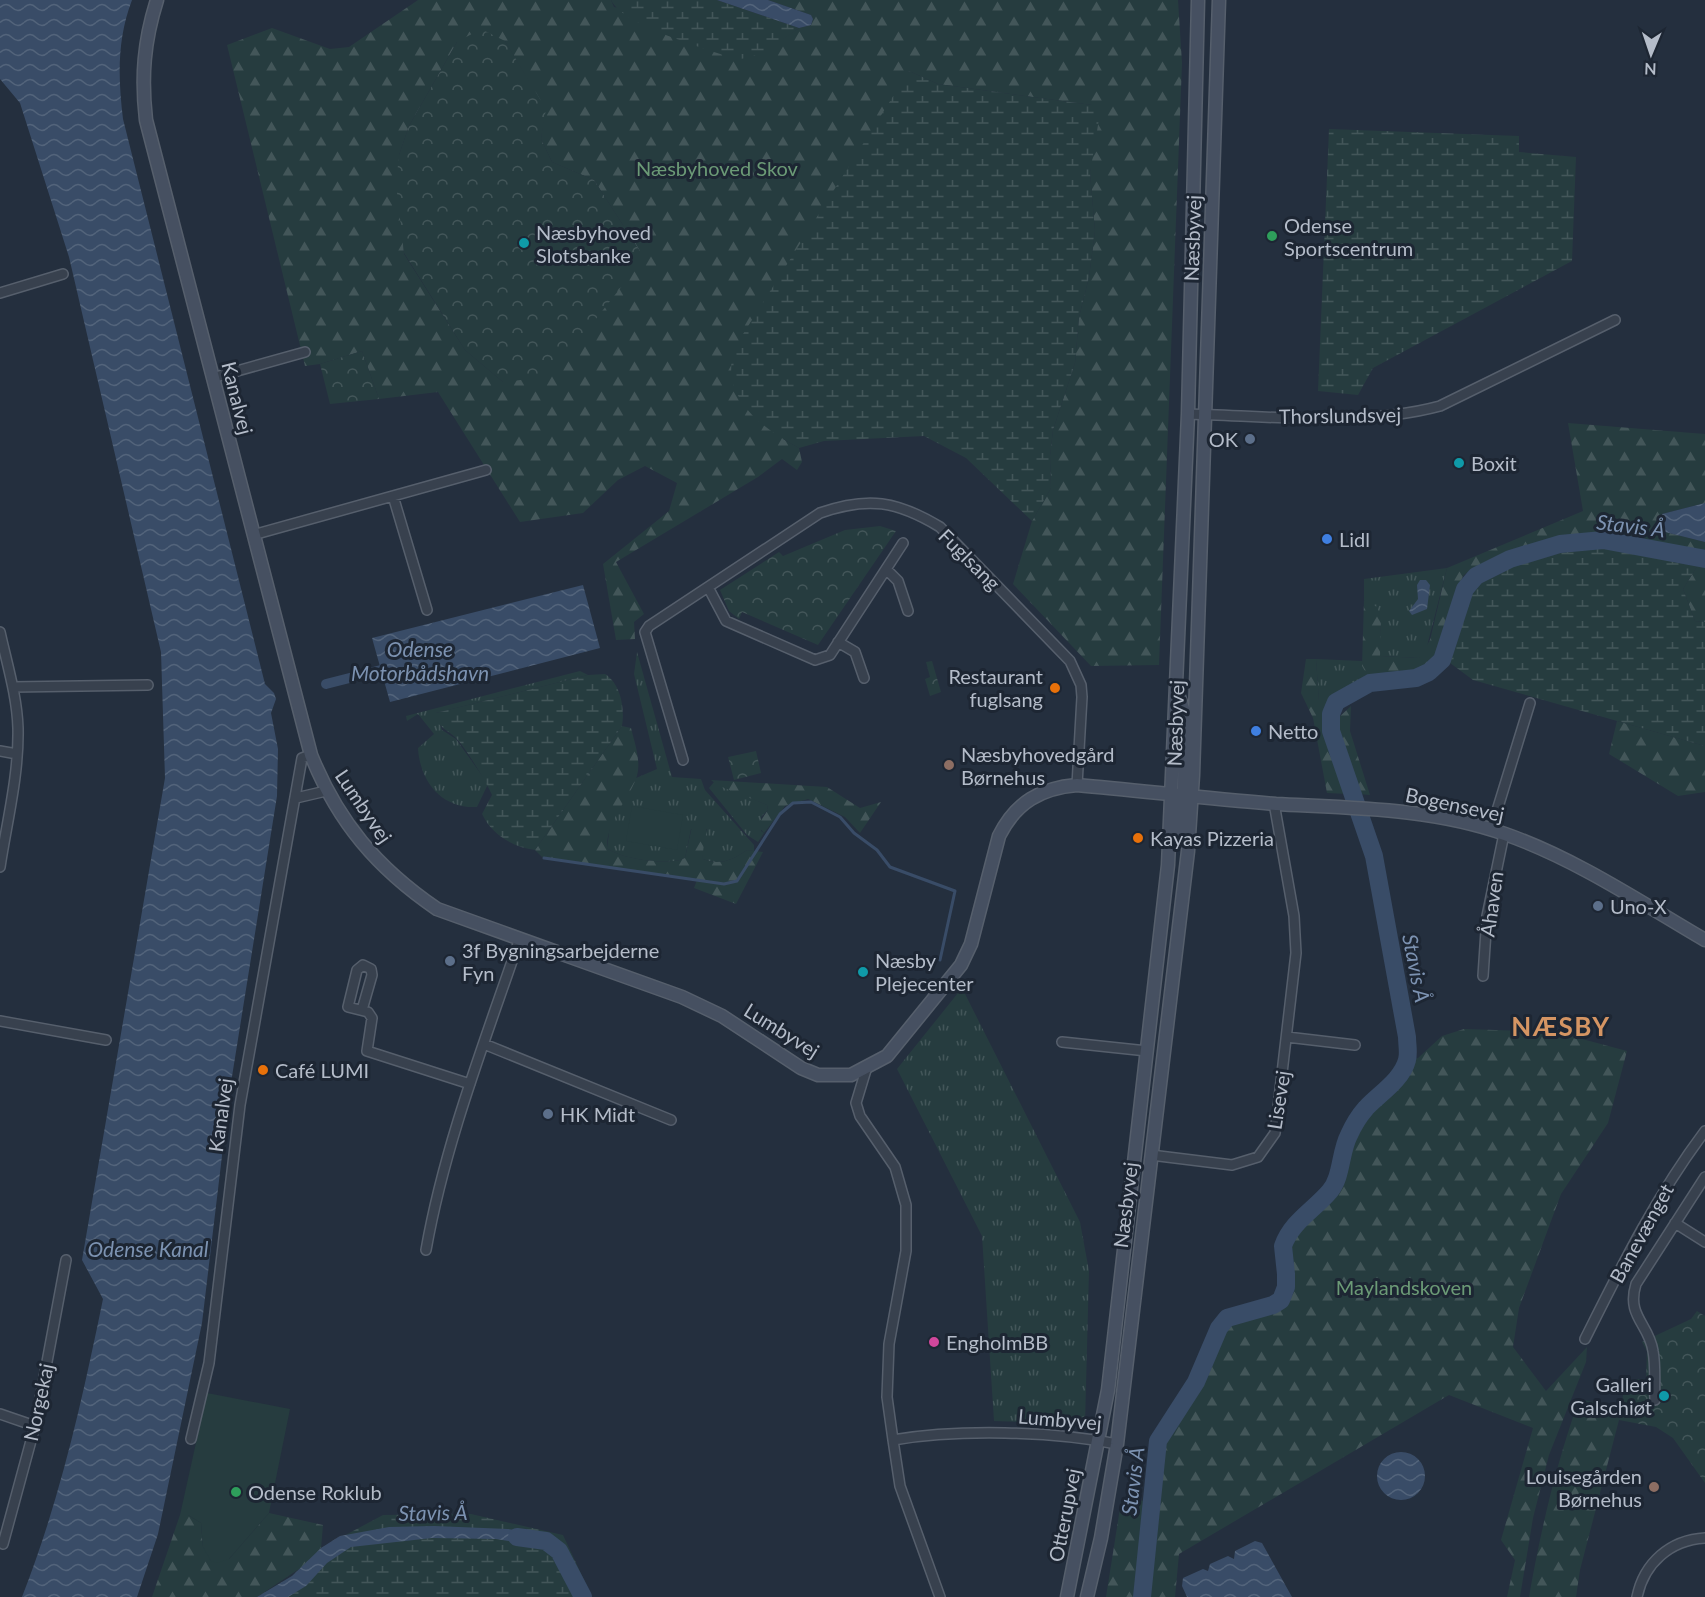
<svg xmlns="http://www.w3.org/2000/svg" width="1705" height="1597" viewBox="0 0 1705 1597" font-family="Lato,sans-serif">
	<style>
		.grass { fill: url(#grass-tufts) }
		.forest { fill: url(#forest-firs); fill-rule: evenodd }
		.wetland { fill: url(#wetland-marsh) }
		.park { fill: url(#park-crowns) }
		.pitch { fill: #263c3f }
		.water { fill: url(#water-waves) }
		.lines { fill: none; stroke-linecap: round; stroke-linejoin: round }
		.stream { stroke: #394c67; stroke-width: 3 }
		.canal { stroke: #394c67; stroke-width: 10 }
		.river { stroke: #394c67; stroke-width: 18 }
		.street-casing { stroke: #565f6c; stroke-width: 12 }
		.secondary-casing { stroke: #565f6c; stroke-width: 15 }
		.street { stroke: #38414e; stroke-width: 9 }
		.secondary { stroke: #465061; stroke-width: 12 }
		.leisure-dot { fill: #2e9e5b; stroke: #1d2633; stroke-width: 2 }
		.culture-dot { fill: #0f9aa8; stroke: #1d2633; stroke-width: 2 }
		.service-dot { fill: #5c6f8a; stroke: #1d2633; stroke-width: 2 }
		.shop-dot { fill: #3f7fe0; stroke: #1d2633; stroke-width: 2 }
		.food-dot { fill: #e8710a; stroke: #1d2633; stroke-width: 2 }
		.education-dot { fill: #8d6e63; stroke: #1d2633; stroke-width: 2 }
		.hotel-dot { fill: #d1479c; stroke: #1d2633; stroke-width: 2 }
		.labels { text-anchor: middle; dominant-baseline: central; stroke-width: 6; stroke-linejoin: round; paint-order: stroke }
		.park-label { font-size: 20px; fill: #6b9a76; stroke: #1d2633 }
		.poi-label { font-size: 20px; fill: #b4bcc9; stroke: #1d2633; text-anchor: start }
		.street-label { font-size: 20px; fill: #b4bcc9; stroke: #1d2633 }
		.water-label { font-size: 21px; font-style: italic; fill: #7c92b1; stroke: #1d2633 }
		.district-label { font-size: 26px; font-weight: bold; letter-spacing: 1.5px; fill: #d59563; stroke: #1d2633 }
	</style>
	<defs>
		<pattern id="grass-tufts" width="24" height="20" patternUnits="userSpaceOnUse" patternTransform="scale(1.5)"><rect width="24" height="20" fill="#263c3f"/><path d="M3 7l-1-3M5 7V3M7 7l1-3M15 17l-1-3M17 17v-4M19 17l1-3" fill="none" stroke="#435659"/></pattern>
		<pattern id="forest-firs" width="22" height="20" patternUnits="userSpaceOnUse" patternTransform="scale(1.5)"><rect width="22" height="20" fill="#263c3f"/><path d="M5 1l3.5 6h-7zM16 11l3.5 6h-7z" fill="#435659"/></pattern>
		<pattern id="wetland-marsh" width="20" height="14" patternUnits="userSpaceOnUse" patternTransform="scale(1.5)"><rect width="20" height="14" fill="#263c3f"/><path d="M1 5h8M5 5V1M11 12h8M15 12V8" fill="none" stroke="#435659"/></pattern>
		<pattern id="park-crowns" width="20" height="18" patternUnits="userSpaceOnUse" patternTransform="scale(1.5)"><rect width="20" height="18" fill="#263c3f"/><path d="M2 6a3 3 0 1 1 6 0M12 15a3 3 0 1 1 6 0" fill="none" stroke="#435659"/></pattern>
		<pattern id="water-waves" width="16" height="10" patternUnits="userSpaceOnUse" patternTransform="scale(1.5)"><rect width="16" height="10" fill="#394c67"/><path d="M0 5q4-4 8 0t8 0" fill="none" stroke="#53647b"/></pattern>
	</defs>
	<rect width="100%" height="100%" fill="#242f3e"/>
	<path class="grass" d="M1447 568 1426 650 1419 658 1379 656 1381 619 1364 600V579Z
		M637 652 672 777 701 779 705 790 754 845V851L747 850C733 860 719 866 703 859L701 845 707 829H691L685 858C671 866 619 859 607 848L610 825 636 778 657 769 634 674Z
		M1316 659 1362 661 1368 676 1344 688 1329 702H1319Z
		M580 671 588 675 436 713 442 730 456 739 488 784 477 807C442 809 420 782 418 748L434 734 418 714 407 721 406 716Z
		M714 782 767 805 768 810 761 817V831L764 833 758 842 747 835 709 788Z
		M962 988 1080 1222 1089 1271 1085 1424 994 1421 982 1236 897 1069Z"/>
	<path class="forest" d="M418 0H611L614 7 775 44 799 28 811 25 813 19 811 15 768 0H1178L1182 63 1159 665 1091 666 1013 584 1032 521 1051 488 1050 456 1053 430 1075 363 1079 317 1089 277 1095 231 1090 173 1093 143 1092 105 938 84 909 71 783 439 799 448 802 462 797 470 782 459 758 477 616 562 644 614 634 622 635 639 616 640 603 564 669 511 677 483 645 466 618 480 583 513 520 522 438 392 379 399 362 351 320 364 305 366 227 45 272 28 330 49 349 47ZM505 41 545 109 541 139 552 162 594 180 639 250 503 382 465 350 404 254 399 155 409 126 457 42Z
		M1568 423 1705 434V503L1662 514 1665 532 1705 542V553C1675 549 1645 536 1614 533 1584 530 1486 555 1464 575 1450 596 1448 660 1423 671 1407 679 1385 673 1368 676L1362 666 1364 600 1377 607 1381 619 1380 656 1419 658 1430 640 1447 568 1583 511Z
		M1698 565 1705 567V622L1695 621 1683 589Z
		M1306 659H1316L1319 701 1329 702 1324 713 1325 723 1348 794 1327 793 1313 718 1301 693Z
		M1351 706 1350 731 1370 795 1359 794 1336 735 1337 719Z
		M1617 721 1705 746V792L1678 796 1609 754Z
		M622 726 631 728C635 744 642 763 636 779 626 804 607 820 607 848 619 859 671 866 685 858L693 822 698 821 706 824C708 835 702 846 703 859 719 866 733 860 747 850L763 852 736 904 694 888 697 880 542 857 535 850Z
		M711 780 827 787 860 808 881 802 860 833 845 817 808 799 785 806 764 833 757 825 768 810 767 805 717 785Z
		M1464 1029 1556 1032 1627 1051 1608 1123 1561 1194 1519 1308 1513 1347 1546 1391 1587 1347 1586 1362 1549 1455 1533 1518 1520 1597H1507L1515 1560 1501 1540 1533 1428 1449 1395 1179 1554 1175 1597H1106L1121 1502 1154 1500 1158 1441 1196 1382 1219 1328 1227 1318 1273 1305 1281 1299 1286 1287V1274L1283 1246C1291 1222 1316 1210 1331 1190 1343 1175 1340 1151 1350 1133 1361 1113 1375 1104 1389 1087 1395 1079 1401 1069 1407 1061L1418 1058 1442 1036Z
		M1579 1399 1620 1408 1619 1420 1580 1570 1576 1597H1529C1541 1528 1556 1466 1579 1399Z
		M269 1513 323 1525 321 1548 308 1563 257 1597H152L180 1515H188L201 1523 203 1547 229 1559Z"/>
	<path class="wetland" d="M611 0H717L799 28C780 41 758 60 734 59 706 48 623 26 611 0Z
		M909 71 938 84 1092 105 1100 113 1090 173 1095 231 1089 277 1079 317 1075 363 1053 430 1050 456 1051 488 1032 521 966 458 924 436 824 441 799 448C771 433 739 412 732 379 730 370 732 359 733 350Z
		M1329 129 1519 136V152L1576 157 1572 261 1373 368 1358 395 1318 391Z
		M1577 548H1610L1698 565 1683 589 1695 621 1705 622V746L1473 680 1446 660 1462 623 1469 594 1477 584 1501 570Z
		M605 674C621 684 625 709 622 726L535 850C513 847 492 835 482 814L492 795C487 783 465 747 456 738 448 731 441 728 435 719L436 713 588 675Z
		M471 1514 563 1535 592 1597H257L292 1576 321 1548 383 1515Z"/>
	<path class="park" d="M481 29 505 41 546 109 541 139 552 162 594 180 639 250 636 267 630 276 560 364 529 379 503 382 465 350 404 253 396 184 399 155 409 126 457 42Z
		M362 351 379 399 330 404 320 364Z
		M880 526 896 531 818 645 742 612 739 619 729 611 720 590 779 552 783 556 845 530Z
		M932 661 941 692 930 696 925 679 930 677 926 662Z
		M756 751 761 773 734 780 728 757Z
		M1697 1311 1705 1316V1483L1673 1438 1656 1427 1619 1420 1625 1383 1635 1379H1646L1647 1351 1642 1342 1691 1319Z"/>
	<path class="pitch" d="M632 806 683 815 677 850 626 841Z
		M207 1393 290 1409 269 1513 229 1559 217 1563 211 1561 203 1547 201 1523 188 1515H180Z"/>
	<path class="water" d="M0 0H132C117 39 118 78 123 119L265 684 274 693 276 699 271 713 278 749 277 796 230 1089 202 1323 158 1534 137 1597H22C60 1500 82 1401 103 1299L82 1260 165 778 161 652 69 257 20 103 0 79Z
		M717 0H768L811 15 813 19 811 25 799 28Z
		M1705 503V542L1665 532 1660 528 1662 514Z
		M1420 580H1426L1430 585 1427 609 1412 615 1409 611 1418 599 1417 585Z
		M583 585 600 648 390 702 372 638Z
		M1377 1476a24 24 0 1 1 48 0a24 24 0 1 1-48 0Z
		M434 1526 508 1529 544 1535 539 1546 496 1539 432 1538 351 1547 327 1563 306 1586 288 1597H257L292 1576 321 1548 340 1536 389 1527Z
		M1255 1541 1262 1543 1292 1597H1187L1182 1586 1183 1578 1203 1569 1208 1571 1210 1564 1228 1556 1234 1559 1235 1551Z"/>
	<g class="lines">
		<path class="stream" d="M544 858 724 884 737 881 780 814 793 803 811 802 840 817 854 833 877 850 890 867 955 891 940 960"/>
		<path class="canal" d="M326 684 381 670"/>
		<path class="river" d="M517 1537 546 1541 559 1551 583 1597
			M1142 1597 1158 1441 1196 1382 1219 1328 1227 1318 1273 1305 1281 1300 1286 1287V1274L1283 1246C1291 1222 1314 1210 1330 1191 1342 1177 1340 1152 1349 1135 1353 1126 1359 1116 1366 1108 1379 1094 1402 1080 1407 1060 1409 1053 1407 1044 1407 1037L1374 856 1331 731V714L1336 702 1370 683 1416 678 1429 672 1442 660 1465 589 1476 576 1510 559 1560 544 1603 540 1705 559"/>
		<g class="street-casing">
			<path id="street" d="M0 293 63 274
				M212 378 305 352
				M1188 414C1269 416 1362 427 1440 406L1615 320
				M393 496 427 610
				M253 535 486 470
				M886 569 898 581 908 611
				M708 587 726 621 815 660 830 655 903 543
				M0 632C7 664 17 696 18 728 19 775 7 821 0 867
				M838 642 855 652 864 678
				M13 687 148 685
				M0 751 17 754
				M683 760 645 632 649 626 820 513C868 496 897 501 940 527L1070 661 1081 685 1082 697 1077 785
				M296 798 326 791
				M1491 830 1530 703
				M1483 976 1487 916 1504 834
				M362 1010 372 975 371 969 363 965 357 970 348 1007 368 1012 372 1018 367 1051 470 1084
				M0 1021 106 1040
				M1287 1037 1355 1045
				M1062 1042 1147 1051
				M484 1044 671 1120
				M866 1070 856 1103 860 1116 895 1167 906 1205V1251L889 1344 887 1397 893 1440 900 1486 940 1597
				M1151 1155 1232 1165 1258 1157 1275 1133 1296 953 1294 916 1274 803
				M1675 1223 1705 1242
				M426 1250C445 1143 485 1041 520 938
				M1585 1339C1621 1267 1656 1196 1705 1131
				M1655 1400C1654 1384 1656 1367 1653 1351 1649 1324 1626 1316 1636 1284L1705 1177
				M0 1414 35 1426
				M191 1439 209 1363 240 1105 302 758 311 755
				M893 1440C958 1429 1052 1431 1117 1444
				M3 1544 35 1426 66 1260
				M1637 1597C1644 1563 1670 1540 1705 1538"/>
		</g>
		<g class="secondary-casing">
			<path id="secondary" d="M157 0C144 41 141 77 146 120L311 755C338 822 377 868 437 909L682 997 722 1016 801 1068 818 1075H851L887 1056 961 965 971 944 999 836C1016 802 1041 788 1077 785 1144 791 1210 799 1276 804 1352 808 1432 808 1505 834 1576 859 1640 902 1705 940
				M1178 694 1185 714 1184 788 1192 797
				M1171 794 1182 803 1181 842
				M1067 1597 1108 1390 1168 865 1188 414 1198 0
				M1087 1597 1101 1538 1117 1444 1188 851 1193 775 1219 0"/>
		</g>
		<use href="#street" class="street"/>
		<use href="#secondary" class="secondary"/>
	</g>
	<g class="leisure-dot">
		<circle cx="1272" cy="236" r="6"/>
		<circle cx="236" cy="1492" r="6"/>
	</g>
	<g class="culture-dot">
		<circle cx="524" cy="243" r="6"/>
		<circle cx="1459" cy="463" r="6"/>
		<circle cx="863" cy="972" r="6"/>
		<circle cx="1664" cy="1396" r="6"/>
	</g>
	<g class="service-dot">
		<circle cx="1250" cy="439" r="6"/>
		<circle cx="1598" cy="906" r="6"/>
		<circle cx="450" cy="961" r="6"/>
		<circle cx="548" cy="1114" r="6"/>
	</g>
	<g class="shop-dot">
		<circle cx="1327" cy="539" r="6"/>
		<circle cx="1256" cy="731" r="6"/>
	</g>
	<g class="food-dot">
		<circle cx="1055" cy="688" r="6"/>
		<circle cx="1138" cy="838" r="6"/>
		<circle cx="263" cy="1070" r="6"/>
	</g>
	<g class="education-dot">
		<circle cx="949" cy="765" r="6"/>
		<circle cx="1654" cy="1487" r="6"/>
	</g>
	<circle class="hotel-dot" cx="934" cy="1342" r="6"/>
	<g class="labels">
		<g class="park-label">
			<text x="717" y="168">Næsbyhoved Skov</text>
			<text x="1404" y="1287">Maylandskoven</text>
		</g>
		<g class="poi-label">
			<text x="1284" y="225">Odense<tspan x="1284" dy="23">Sportscentrum</tspan></text>
			<text x="536" y="232">Næsbyhoved<tspan x="536" dy="23">Slotsbanke</tspan></text>
			<text x="1238" y="439" text-anchor="end">OK</text>
			<text x="1471" y="463">Boxit</text>
			<text x="1339" y="539">Lidl</text>
			<text x="1043" y="676" text-anchor="end">Restaurant<tspan x="1043" dy="23">fuglsang</tspan></text>
			<text x="1268" y="731">Netto</text>
			<text x="961" y="754">Næsbyhovedgård<tspan x="961" dy="23">Børnehus</tspan></text>
			<text x="1150" y="838">Kayas Pizzeria</text>
			<text x="1610" y="906">Uno-X</text>
			<text x="462" y="950">3f Bygningsarbejderne<tspan x="462" dy="23">Fyn</tspan></text>
			<text x="875" y="960">Næsby<tspan x="875" dy="23">Plejecenter</tspan></text>
			<text x="275" y="1070">Café LUMI</text>
			<text x="560" y="1114">HK Midt</text>
			<text x="946" y="1342">EngholmBB</text>
			<text x="1652" y="1384" text-anchor="end">Galleri<tspan x="1652" dy="23">Galschiøt</tspan></text>
			<text x="1642" y="1476" text-anchor="end">Louisegården<tspan x="1642" dy="23">Børnehus</tspan></text>
			<text x="248" y="1492">Odense Roklub</text>
		</g>
		<g class="street-label">
			<text transform="translate(1192 238) rotate(-88)">Næsbyvej</text>
			<text transform="translate(238 398) rotate(76)">Kanalvej</text>
			<text transform="translate(1340 415) rotate(-1)">Thorslundsvej</text>
			<text transform="translate(970 559) rotate(45)">Fuglsang</text>
			<text transform="translate(1175 723) rotate(-88)">Næsbyvej</text>
			<text transform="translate(1455 804) rotate(12)">Bogensevej</text>
			<text transform="translate(364 806) rotate(56)">Lumbyvej</text>
			<text transform="translate(1491 904) rotate(-82)">Åhaven</text>
			<text transform="translate(782 1030) rotate(32)">Lumbyvej</text>
			<text transform="translate(1278 1100) rotate(-81)">Lisevej</text>
			<text transform="translate(220 1115) rotate(-82)">Kanalvej</text>
			<text transform="translate(1125 1205) rotate(-83)">Næsbyvej</text>
			<text transform="translate(1641 1233) rotate(-61)">Banevænget</text>
			<text transform="translate(38 1402) rotate(-78)">Norgekaj</text>
			<text transform="translate(1060 1419) rotate(5)">Lumbyvej</text>
			<text transform="translate(1064 1515) rotate(-79)">Otterupvej</text>
		</g>
		<g class="water-label">
			<text transform="translate(1631 525) rotate(7)">Stavis Å</text>
			<text x="420" y="648">Odense<tspan x="420" dy="24">Motorbådshavn</tspan></text>
			<text transform="translate(1417 968) rotate(79)">Stavis Å</text>
			<text x="148" y="1248">Odense Kanal</text>
			<text transform="translate(1132 1481) rotate(-83)">Stavis Å</text>
			<text transform="translate(433 1512) rotate(-1)">Stavis Å</text>
		</g>
		<g class="district-label">
			<text x="1561" y="1026">NÆSBY</text>
		</g>
	</g>
	<g transform="translate(1651 54) rotate(182)" stroke="#1d2633" stroke-width="4.5" paint-order="stroke">
	<path d="M0-4.5L10 22L0 15L-10 22Z" fill="#b4bcc9"/>
	<text y="-9" font-size="16" font-weight="bold" text-anchor="middle" fill="#b4bcc9">N</text>
	</g>
</svg>
